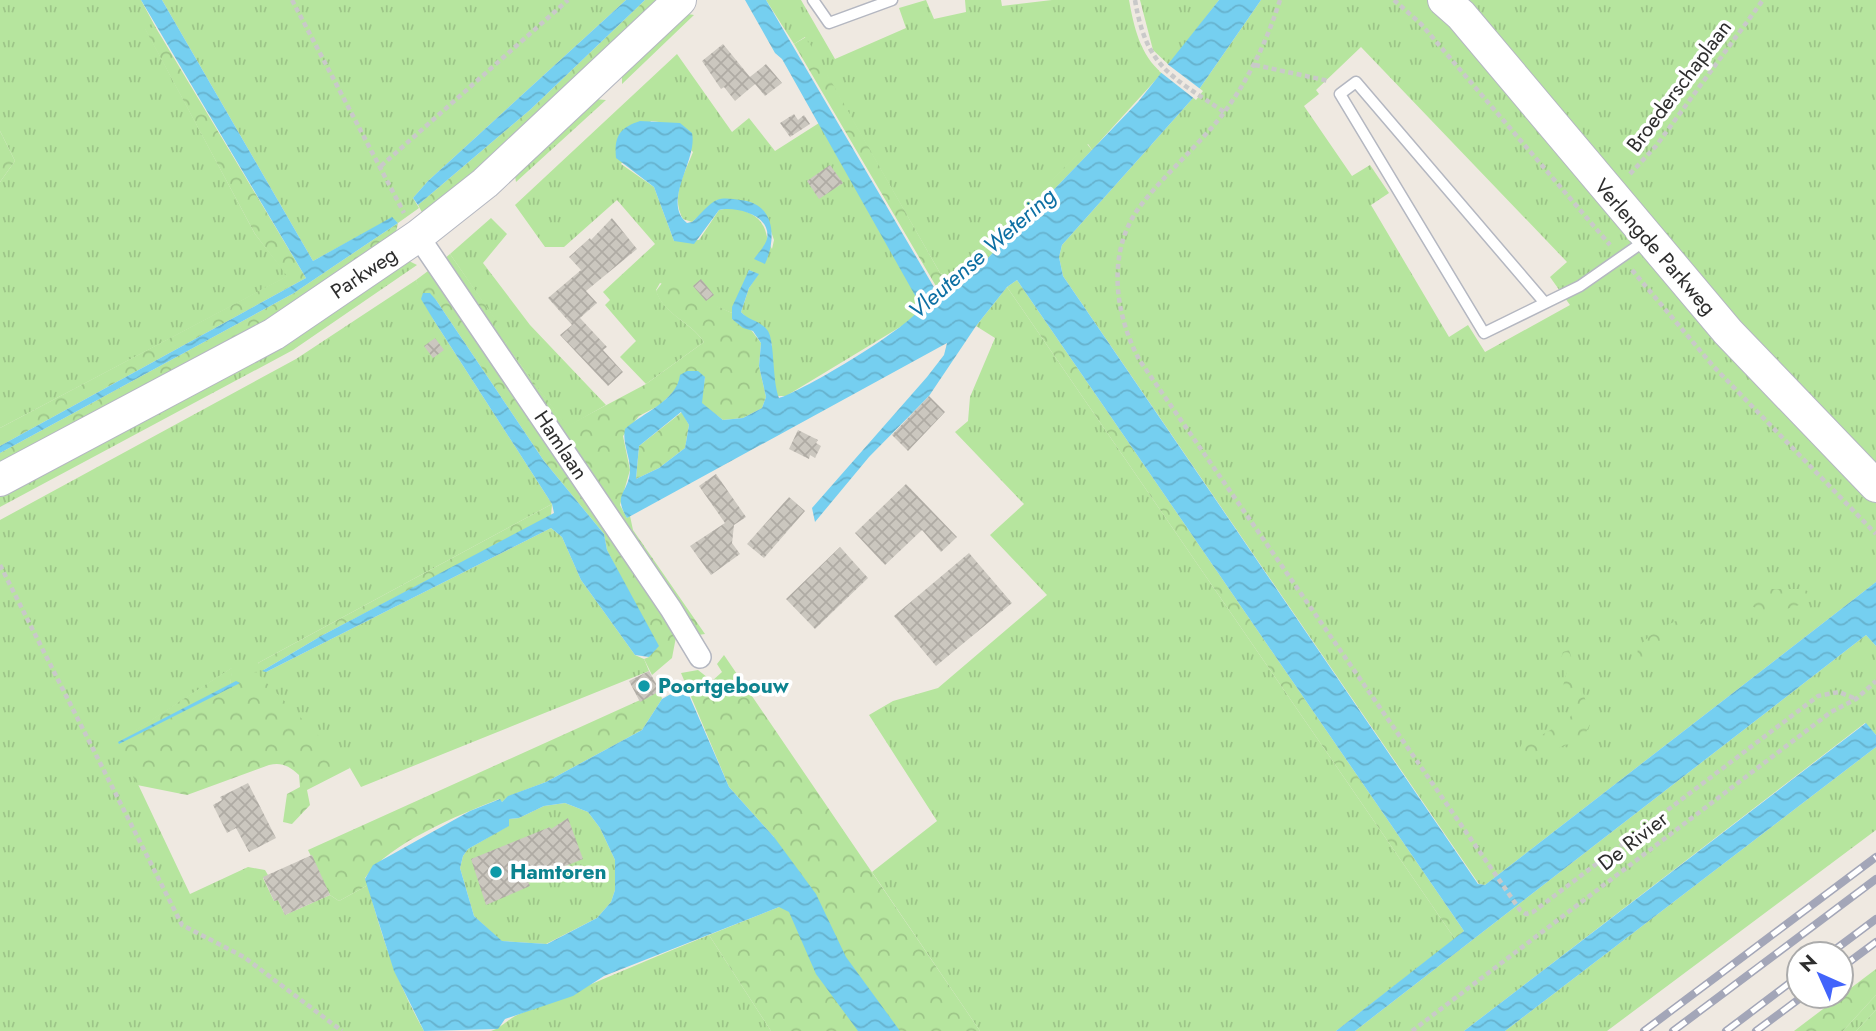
<svg xmlns="http://www.w3.org/2000/svg" width="1876" height="1031" viewBox="0 0 1876 1031" font-family="Jost,sans-serif">
	<style>
		.grass { fill: url(#grass-tufts); fill-rule: evenodd }
		.forest { fill: url(#forest-crowns) }
		.water { fill: url(#water-waves); fill-rule: evenodd }
		.pier { fill: #efe9e1 }
		.building { fill: url(#building-cross-hatch) }
		.lines { fill: none; stroke-linecap: round; stroke-linejoin: round }
		.lane-casing { stroke: #b4b7c1; stroke-width: 13 }
		.street-casing { stroke: #b4b7c1; stroke-width: 24 }
		.secondary-casing { stroke: #b4b7c1; stroke-width: 34 }
		.path { stroke: #c9c9c9; stroke-width: 4.5; stroke-dasharray: 5 3.5; stroke-linecap: butt }
		.lane { stroke: #fff; stroke-width: 10 }
		.street { stroke: #fff; stroke-width: 21 }
		.secondary { stroke: #fff; stroke-width: 32 }
		.rail-casing { stroke: #a3a6b8; stroke-width: 8 }
		.rail { stroke: #fff; stroke-width: 5; stroke-dasharray: 16; stroke-linecap: butt }
		.culture-dot { fill: #0f9aa8; stroke: #fff; stroke-width: 2.5 }
		.labels { text-anchor: middle; dominant-baseline: central; stroke-width: 7; stroke-linejoin: round; paint-order: stroke }
		.street-label { font-size: 21px; fill: #2e2e2e; stroke: #fff }
		.culture-label { font-size: 21px; font-weight: bold; fill: #0d838f; stroke: #fff; text-anchor: start }
		.water-label { font-size: 23px; font-style: italic; fill: #0d6fa3; stroke: #fff }
	</style>
	<defs>
		<pattern id="grass-tufts" width="24" height="20" patternUnits="userSpaceOnUse" patternTransform="scale(1.75)"><rect width="24" height="20" fill="#b6e59e"/><path d="M3 7l-1-3M5 7V3M7 7l1-3M15 17l-1-3M17 17v-4M19 17l1-3" fill="none" stroke="#9dc588"/></pattern>
		<pattern id="forest-crowns" width="20" height="18" patternUnits="userSpaceOnUse" patternTransform="scale(1.75)"><rect width="20" height="18" fill="#b6e59e"/><path d="M2 6a3 3 0 1 1 6 0M12 15a3 3 0 1 1 6 0" fill="none" stroke="#9dc588"/></pattern>
		<pattern id="water-waves" width="16" height="10" patternUnits="userSpaceOnUse" patternTransform="scale(1.75)"><rect width="16" height="10" fill="#75cff0"/><path d="M0 5q4-4 8 0t8 0" fill="none" stroke="#66b2ce"/></pattern>
		<pattern id="building-cross-hatch" width="8" height="8" patternUnits="userSpaceOnUse" patternTransform="scale(1.75)"><rect width="8" height="8" fill="#cbc7bf"/><path d="M0 0l8 8M0 8l8-8" fill="none" stroke="#afaba4"/></pattern>
	</defs>
	<rect width="100%" height="100%" fill="#efe9e1"/>
	<path class="grass" d="M0 0H141L156 28H145L255 234 288 276 0 428V182L15 161 0 131Z
		M162 0H626L428 181 413 198 419 208 398 223 392 218 313 261Z
		M766 0H801L835 59 906 28 899 8 926 0 934 19 966 12 965 0H1001L1002 6 1052 0H1129C1134 27 1140 55 1162 73L1092 150 1088 144 970 264 952 278 940 273 805 37 794 44Z
		M1140 0H1219L1169 65 1153 50Z
		M1261 0H1876V582L1485 885 1479 884 1063 276 1059 257 1062 245 1193 98ZM1361 47 1567 262 1550 277 1570 305 1485 352 1468 325 1449 337 1371 205 1389 193 1370 165 1352 176 1304 106 1319 94 1316 90Z
		M682 13 694 15 622 84V72Z
		M677 54 732 132 749 118 775 151 819 123 920 300 921 306 915 318 786 396H777L771 364 772 344 741 312 749 288 758 274 749 270 732 313 660 283 656 290C664 315 690 321 704 342L646 384 620 357 636 341 605 305 610 300 603 292 655 244 617 200 564 247H545L515 205ZM651 121 659 122 693 152C685 173 670 197 683 219L692 222 717 200 765 214 774 240 772 249C768 242 768 240 766 233 761 212 737 206 719 210L699 240 674 241 654 187 621 164Z
		M594 99 606 100 516 182 514 170Z
		M491 218 507 234 483 263 530 325 606 405 567 427 505 344 509 340 450 254Z
		M409 261 417 265 293 350 0 507V493Z
		M416 280 433 319 552 504 258 663 266 672 551 528 562 537 581 580 635 655 644 659 649 671 361 787 350 768 230 685 232 668 118 742 190 894 248 867 265 870 268 875 263 878 274 901 278 900 285 915 330 895 339 901 368 885C381 936 398 985 424 1031H0V520L296 359Z
		M1007 287 1455 939 1336 1031H980L872 872 937 821 869 715 893 701 938 688 1047 595 990 535 1024 504 955 432 968 421 970 397 995 338 976 326Z
		M1866 635 1876 646V735L1865 723 1464 1031H1355Z
		M1876 747V830L1607 1031H1505Z
		M565 803 588 812 600 828 615 860V890L611 902 597 918 546 944 501 941 474 916 460 868 463 856 468 849 508 826 509 819 519 818 544 806Z
		M709 935 771 1031H491C502 1028 508 1018 522 1013 584 988 646 960 709 935Z
		M1876 995V1010L1856 1031H1843Z"/>
	<path class="forest" d="M645 0H661L548 110 424 216 418 205 531 109Z
		M144 27 156 28 306 278 0 446V428L287 276 255 234Z
		M806 37 940 273 952 278 970 264 1087 144 1092 150 963 284 940 293 794 44Z
		M0 131 15 161 0 182Z
		M398 223 395 237 264 323 0 464V453L294 293Z
		M450 254 510 340 505 344 567 426 646 384 704 342C690 321 664 315 656 291L668 275 676 273 691 283 706 301 732 313V319L752 331 761 343 759 366 766 397 762 408 743 418 723 420 701 403 705 377 679 386 660 405 639 416 623 436 630 470 620 505 627 518 630 516 633 530 705 634 698 635 444 259Z
		M428 271 577 477 676 637 672 658 652 675 644 659 649 657 626 588 607 550 604 534 544 461 436 300 421 295 416 280Z
		M1017 280 1464 931 1455 939 1007 287Z
		M682 412 689 425 685 448 659 468 636 479 639 446Z
		M552 504 551 516 321 636 262 671 258 663Z
		M1769 589H1804L1810 593V600C1792 609 1765 618 1748 603L1753 594Z
		M1701 609 1706 614 1703 623 1660 645 1646 658 1637 657 1638 647 1655 631Z
		M1569 650 1592 720 1584 736 1572 743 1527 760 1518 751 1524 740C1542 739 1550 727 1567 723L1574 710 1563 686 1567 671 1560 662 1563 652Z
		M724 655 980 1031H771L709 935 779 907 774 837 729 787 681 673 698 670 712 681 722 672 717 664Z
		M233 667 230 685 256 672 350 768 307 790 310 805 292 824 283 822 287 794 300 787 299 775C289 766 282 762 269 765L187 795 137 785 117 742Z
		M660 691 662 699 642 730 546 782 509 796 502 802 499 799C459 815 389 843 365 878L368 885 339 901 330 895 308 850Z
		M1876 969V995L1843 1031H1794Z
		M1876 1010V1031H1856Z"/>
	<path class="water" d="M141 0H162L313 261 392 217 398 223 294 293 0 453V446L306 278Z
		M626 0H645L531 109 418 205 413 198 428 181Z
		M745 0H766L935 289 944 293 963 284 1138 102 1219 0H1261L1193 98 1062 245 1059 257 1063 276 1478 884 1485 885 1876 582V646L1866 635 1355 1031H1336L1464 931 1017 280 1007 287 976 326 929 396 869 457 815 522 812 508 927 377 944 355 947 343 627 518C612 493 629 494 630 470 630 456 622 443 625 429 642 413 677 401 680 375L687 371H698L705 377 702 403 723 420 743 418 762 408 766 397 759 366 761 343 753 331 743 328 732 319V307L749 270 759 274 749 288 741 312C749 321 760 320 768 331 775 343 772 380 779 398 801 392 916 324 921 306L782 59 775 53ZM681 412 689 425 685 448 659 468 636 479 639 446Z
		M640 121 680 123 692 133C698 160 661 202 687 223L692 222C700 215 709 203 717 200 724 197 733 199 740 200 775 203 777 238 765 264L754 259C758 253 765 246 767 239 772 215 735 206 719 210L694 244 674 241 654 187 616 158C614 137 619 128 640 121Z
		M423 293H430L436 300 544 461 604 534 607 550 659 646 649 657 635 655 581 580 562 537 551 528 266 672 262 671 321 636 554 513 552 504 433 319 421 299Z
		M236 681 240 683 119 744 118 742Z
		M685 686 729 787 774 837 816 894 846 957 900 1031H858L816 974 789 912 779 907 604 976 573 996 505 1019 498 1029 424 1031 394 971 365 879 373 865 470 811 500 799 502 802 508 796 546 782 642 730 662 699ZM565 803 588 812 600 828 615 860V890L611 902 597 918 547 944 502 941 474 916 460 868 463 856 468 849 509 826V819L519 818 544 806Z
		M1866 723 1876 735V747L1505 1031H1464Z"/>
	<path class="pier" d="M1166 63 1203 91 1196 100 1159 71Z"/>
	<path class="building" d="M723 44 750 77 766 64 782 83 765 96 755 84 735 101 724 87 721 89 702 61Z
		M794 114 798 120 804 115 810 124 790 137 780 123Z
		M830 165 843 183 819 199 807 181Z
		M612 218 637 249 586 291 597 303 580 318 607 347 603 350 623 372 608 386 560 335 572 325 548 298 581 270 569 257 590 238 591 240Z
		M701 279 714 295 706 301 693 286Z
		M435 338 444 350 433 358 424 346Z
		M929 396 945 412 908 451 892 435Z
		M798 430 818 440 816 443 821 446 815 458 810 455 809 459 789 449Z
		M716 474 746 517 734 525 732 543 740 554 711 575 690 546 725 523 699 486Z
		M906 484 957 537 941 552 922 530 885 565 855 533Z
		M789 497 805 511 764 558 747 544Z
		M840 547 868 578 815 629 786 599Z
		M969 553 1012 603 936 666 894 616Z
		M649 671 660 691 640 702 629 681Z
		M248 783 276 838 249 852 236 828 227 833 213 805 222 800 220 797Z
		M568 818 583 859 528 881 530 886 486 905 471 859 550 827 551 829Z
		M312 855 330 895 285 915 278 900 274 901 263 877Z"/>
	<g class="lines">
		<g class="lane-casing">
			<path id="lane" d="M813 0 829 23 892 0
				M1545 303 1356 82 1340 94 1484 333 1580 286 1646 240"/>
		</g>
		<g class="street-casing">
			<path id="street" d="M418 236 671 609 700 657"/>
		</g>
		<g class="secondary-casing">
			<path id="secondary" d="M1444 0 1461 15 1728 332 1876 486
				M0 480 274 334 418 236 485 183 680 0"/>
		</g>
		<path class="path" d="M292 0 404 213
			M1135 0C1146 67 1171 76 1224 112
			M1280 0C1267 41 1249 79 1223 114 1198 146 1166 173 1141 205 1106 250 1114 314 1140 361L1520 910 1526 914 1533 912 1818 696 1839 692 1856 699
			M1394 0 1421 24 1610 245
			M1255 65 1329 81
			M381 166 568 0
			M1630 174 1656 146 1763 0
			M1632 270 1714 367 1876 534
			M0 565 182 925 244 957 342 1031
			M1412 1031 1831 712 1856 699 1876 681"/>
		<use href="#lane" class="lane"/>
		<use href="#street" class="street"/>
		<use href="#secondary" class="secondary"/>
		<g class="rail-casing">
			<path id="rail" d="M1829 954 1876 919
				M1841 968 1876 942
				M1644 1031 1876 857
				M1673 1031 1876 879
				M1726 1031 1799 976
				M1756 1031 1803 996"/>
		</g>
		<use href="#rail" class="rail"/>
	</g>
	<g class="culture-dot">
		<circle cx="644" cy="686" r="7"/>
		<circle cx="496" cy="872" r="7"/>
	</g>
	<g class="labels">
		<g class="street-label">
			<text transform="translate(1679 86) rotate(-53)">Broederschaplaan</text>
			<text transform="translate(1655 247) rotate(49)">Verlengde Parkweg</text>
			<text transform="translate(364 273) rotate(-34)">Parkweg</text>
			<text transform="translate(561 445) rotate(56)">Hamlaan</text>
			<text transform="translate(1633 841) rotate(-38)">De Rivier</text>
		</g>
		<g class="culture-label">
			<text x="658" y="686">Poortgebouw</text>
			<text x="510" y="872">Hamtoren</text>
		</g>
		<g class="water-label">
			<text transform="translate(982 253) rotate(-41)">Vleutense Wetering</text>
		</g>
	</g>
	<g transform="translate(1820 975) rotate(315)"><circle r="33" fill="#ffffff" stroke="#ababab" stroke-width="2"/>
	<path d="M0-5L12 26L0 18L-12 26Z" fill="#4264fb"/>
	<text y="-10" font-size="19" font-weight="bold" text-anchor="middle" fill="#2e2e2e">N</text>
	</g>
</svg>
